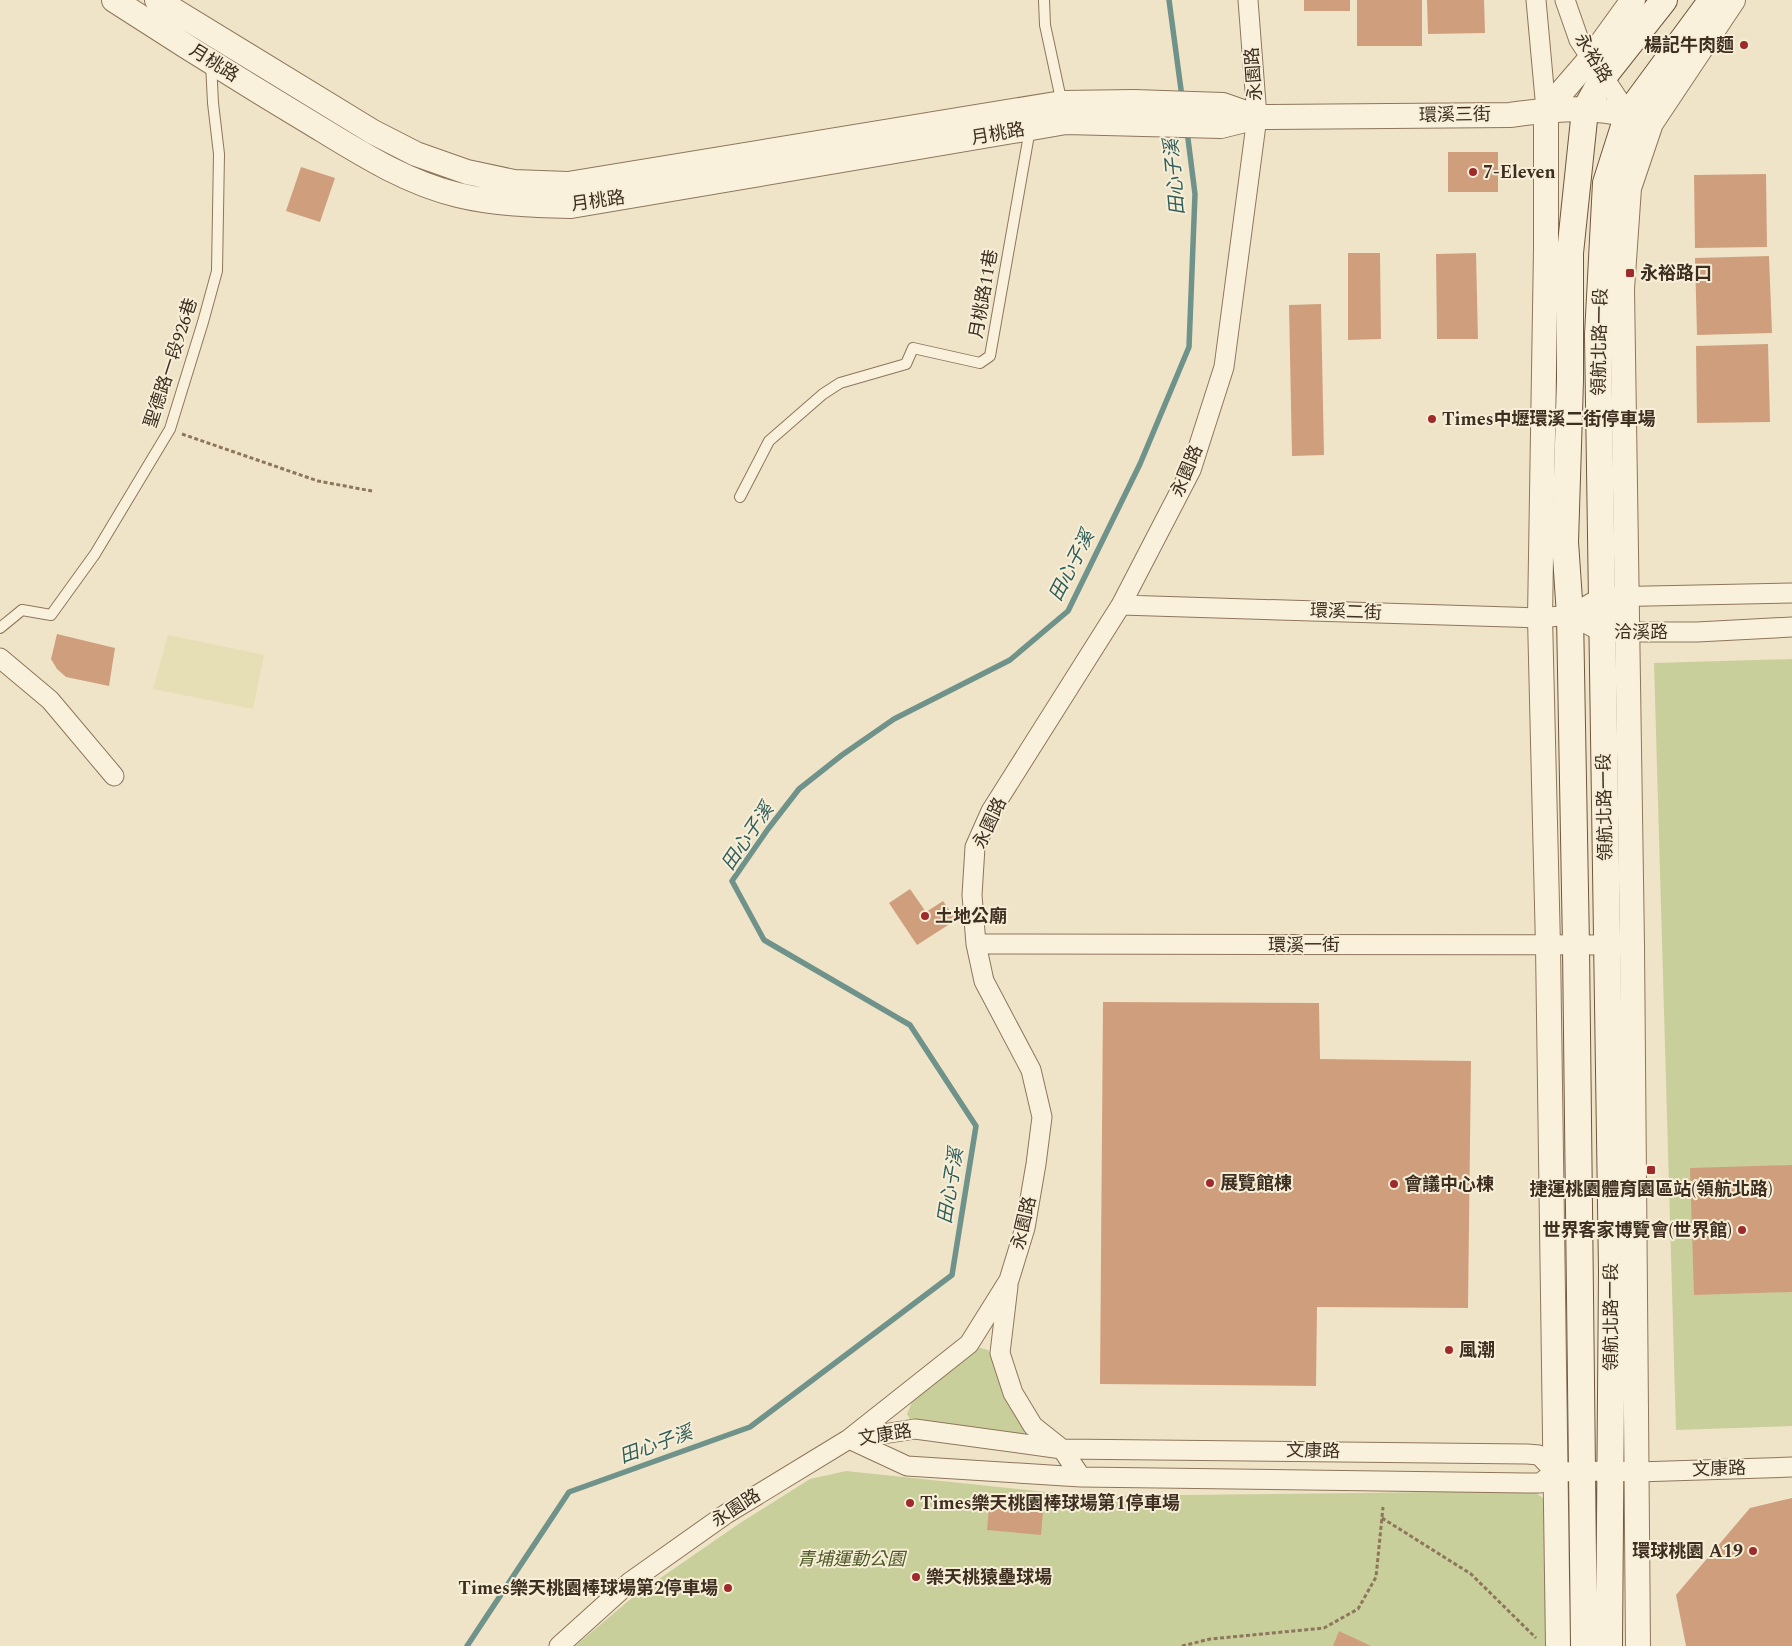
<svg xmlns="http://www.w3.org/2000/svg" width="1792" height="1646" viewBox="0 0 1792 1646" font-family="Spectral,'Noto Sans TC',serif">
	<style>
		.farmland { fill: #e6deb5 }
		.green { fill: #c9cf9b }
		.lines { fill: none; stroke-linecap: round; stroke-linejoin: round }
		.stream { stroke: #6f938a; stroke-width: 5.5 }
		.building { fill: #cf9f7d }
		.service-casing { stroke: #8d765c; stroke-width: 12 }
		.minor-casing { stroke: #8d765c; stroke-width: 21 }
		.tertiary-casing { stroke: #8d765c; stroke-width: 26 }
		.secondary-casing { stroke: #6f573f; stroke-width: 28 }
		.path { stroke: #8d765c; stroke-width: 3; stroke-dasharray: 4 2.5; stroke-linecap: butt }
		.service { stroke: #faf1dc; stroke-width: 10 }
		.minor { stroke: #faf1dc; stroke-width: 19 }
		.tertiary { stroke: #faf1dc; stroke-width: 24 }
		.secondary { stroke: #faf1dc; stroke-width: 26 }
		.poi-dot { fill: #9e2a2b; stroke: #f7eed8; stroke-width: 2 }
		.labels { text-anchor: middle; dominant-baseline: central; stroke-width: 4; stroke-linejoin: round; paint-order: stroke }
		.poi-label { font-size: 18px; font-weight: bold; fill: #3d2e20; stroke: #f7eed8; text-anchor: start }
		.street-label { font-size: 18px; fill: #3d2e20; stroke: #f7eed8 }
		.park-label { font-size: 18px; font-style: italic; fill: #4d5a26; stroke: #f7eed8 }
		.water-label { font-size: 19px; font-style: italic; fill: #2f5d5a; stroke: #f7eed8 }
	</style>
	<rect width="100%" height="100%" fill="#f0e4c8"/>
	<path class="farmland" d="M168 635 264 655 253 709 153 689Z"/>
	<path class="green" d="M1792 659V1426L1676 1430 1654 663Z
		M977 1347 988 1350 996 1361 1025 1432 1016 1441 915 1428 907 1414 912 1402 963 1355Z
		M846 1471 1084 1496 1534 1491 1549 1503 1546 1646H575L633 1597 740 1523 810 1479Z"/>
	<g class="lines">
		<path class="stream" d="M1169 0 1182 97
			M467 1646 569 1492 750 1427 952 1275 976 1126 910 1025 764 940 732 881 768 829 799 789 842 755 894 719 1010 660 1068 611 1140 464 1189 347 1195 194 1187 131"/>
	</g>
	<path class="building" d="M1304 0H1350V11H1304Z
		M1357 0H1422V46H1357Z
		M1427 0H1484L1485 33 1428 34Z
		M1448 152H1498V192H1448Z
		M301 167 335 178 320 222 286 211Z
		M1766 174 1767 247 1695 248 1694 175Z
		M1348 253H1380L1381 339 1348 340Z
		M1476 253 1478 339H1437L1436 254Z
		M1769 256 1772 333 1697 335 1695 258Z
		M1321 304 1324 455 1292 456 1289 305Z
		M1768 344 1770 422 1697 423 1696 346Z
		M57 634 115 648 109 686 66 677 57 669 51 659Z
		M910 889 926 912 943 901 956 920 917 945 889 903Z
		M1103 1002 1319 1003 1320 1059 1471 1061 1468 1308 1317 1307 1316 1386 1100 1384Z
		M1792 1165V1292L1694 1295 1690 1168Z
		M1792 1498V1646H1686L1676 1595 1750 1508Z
		M989 1507 1043 1512 1041 1535 987 1530Z
		M1339 1631 1371 1646H1333Z"/>
	<g class="lines">
		<g class="service-casing">
			<path id="service" d="M1044 0 1045 25 1062 104
				M740 497 769 441 823 394 840 383 906 364 913 348 980 363 990 356 1030 129
				M0 628 22 610 51 615 95 554 170 429 203 322 217 271 219 154 213 103 211 63"/>
		</g>
		<g class="minor-casing">
			<path id="minor" d="M1536 0 1546 110
				M1565 0 1579 40 1628 114
				M1121 605 1540 618 1570 615 1602 597 1792 593
				M1570 615 1602 632H1697L1792 627
				M0 658 50 700 114 776
				M976 944 1620 945
				M1008 1286 1000 1353 1013 1393 1033 1426 1062 1449 1081 1477
				M849 1439 907 1466 1081 1477 1527 1483H1540L1555 1472 1610 1471 1637 1472 1792 1467
				M851 1439 915 1429 1062 1449 1527 1454 1539 1455 1555 1472
				M559 1646 630 1582 726 1514 849 1439 969 1344 1009 1280 1025 1228 1036 1164 1042 1117 1031 1070 984 981 976 944 972 895 975 847 991 811 1121 605 1191 470 1224 367 1257 117 1248 0"/>
		</g>
		<g class="tertiary-casing">
			<path id="tertiary" d="M114 0C177 41 241 81 306 120 354 149 403 182 458 195 495 204 533 205 571 206L1066 122 1221 126 1257 117 1510 115C1553 109 1604 104 1645 121
				M157 0 373 132 416 154 467 172 514 182 568 184 1062 103 1134 102 1223 105 1257 117
				M1558 1646 1548 946 1540 618 1546 249V110L1591 58 1633 0
				M1638 1646 1632 945 1622 289 1629 188 1651 123 1733 0"/>
		</g>
		<g class="secondary-casing">
			<path id="secondary" d="M1584 1646 1576 946 1570 615 1565 542 1570 380V253L1585 110 1604 76 1664 0
				M1609 1646 1612 1271 1598 335 1606 183 1628 114 1712 0"/>
		</g>
		<path class="path" d="M182 434 318 481 372 491
			M1382 1518 1471 1574 1536 1638
			M1182 1646 1210 1639 1324 1628 1358 1609 1376 1577 1383 1507"/>
		<use href="#service" class="service"/>
		<use href="#minor" class="minor"/>
		<use href="#tertiary" class="tertiary"/>
		<use href="#secondary" class="secondary"/>
	</g>
	<g class="poi-dot">
		<circle cx="1744" cy="45" r="5"/>
		<circle cx="1473" cy="172" r="5"/>
		<rect x="1625" y="268" width="10" height="10" rx="2.5"/>
		<circle cx="1432" cy="419" r="5"/>
		<circle cx="925" cy="916" r="5"/>
		<rect x="1646" y="1165" width="10" height="10" rx="2.5"/>
		<circle cx="1210" cy="1183" r="5"/>
		<circle cx="1394" cy="1184" r="5"/>
		<circle cx="1742" cy="1230" r="5"/>
		<circle cx="1449" cy="1350" r="5"/>
		<circle cx="910" cy="1503" r="5"/>
		<circle cx="1753" cy="1551" r="5"/>
		<circle cx="916" cy="1577" r="5"/>
		<circle cx="728" cy="1588" r="5"/>
	</g>
	<g class="labels">
		<g class="poi-label">
			<text x="1734" y="45" text-anchor="end">楊記牛肉麵</text>
			<text x="1483" y="172">7-Eleven</text>
			<text x="1640" y="273">永裕路口</text>
			<text x="1442" y="419">Times中壢環溪二街停車場</text>
			<text x="935" y="916">土地公廟</text>
			<text x="1220" y="1183">展覽館棟</text>
			<text x="1404" y="1184">會議中心棟</text>
			<text x="1651" y="1189" text-anchor="middle">捷運桃園體育園區站(領航北路)</text>
			<text x="1732" y="1230" text-anchor="end">世界客家博覽會(世界館)</text>
			<text x="1459" y="1350">風潮</text>
			<text x="920" y="1503">Times樂天桃園棒球場第1停車場</text>
			<text x="1743" y="1551" text-anchor="end">環球桃園 A19</text>
			<text x="926" y="1577">樂天桃猿壘球場</text>
			<text x="718" y="1588" text-anchor="end">Times樂天桃園棒球場第2停車場</text>
		</g>
		<g class="street-label">
			<text transform="translate(1593 58) rotate(59)">永裕路</text>
			<text transform="translate(214 63) rotate(32)">月桃路</text>
			<text transform="translate(1254 74) rotate(-94)">永園路</text>
			<text transform="translate(1455 115) rotate(-1)">環溪三街</text>
			<text transform="translate(998 134) rotate(-10)">月桃路</text>
			<text transform="translate(598 201) rotate(-8)">月桃路</text>
			<text transform="translate(984 294) rotate(-80)">月桃路11巷</text>
			<text transform="translate(1600 342) rotate(-89)">領航北路一段</text>
			<text transform="translate(171 363) rotate(-72)">聖德路一段926巷</text>
			<text transform="translate(1187 471) rotate(-67)">永園路</text>
			<text transform="translate(1346 612) rotate(2)">環溪二街</text>
			<text x="1641" y="632">洽溪路</text>
			<text transform="translate(1605 807) rotate(-91)">領航北路一段</text>
			<text transform="translate(990 823) rotate(-65)">永園路</text>
			<text x="1304" y="945">環溪一街</text>
			<text transform="translate(1024 1223) rotate(-77)">永園路</text>
			<text transform="translate(1611 1317) rotate(-90)">領航北路一段</text>
			<text transform="translate(885 1435) rotate(-9)">文康路</text>
			<text transform="translate(1313 1451) rotate(1)">文康路</text>
			<text transform="translate(1719 1469) rotate(-2)">文康路</text>
			<text transform="translate(736 1508) rotate(-33)">永園路</text>
		</g>
		<g class="park-label">
			<text x="851" y="1559">青埔運動公園</text>
		</g>
		<g class="water-label">
			<text transform="translate(1175 177) rotate(-95)">田心子溪</text>
			<text transform="translate(1072 566) rotate(-63)">田心子溪</text>
			<text transform="translate(748 837) rotate(-56)">田心子溪</text>
			<text transform="translate(951 1186) rotate(-81)">田心子溪</text>
			<text transform="translate(656 1445) rotate(-20)">田心子溪</text>
		</g>
	</g>
</svg>
